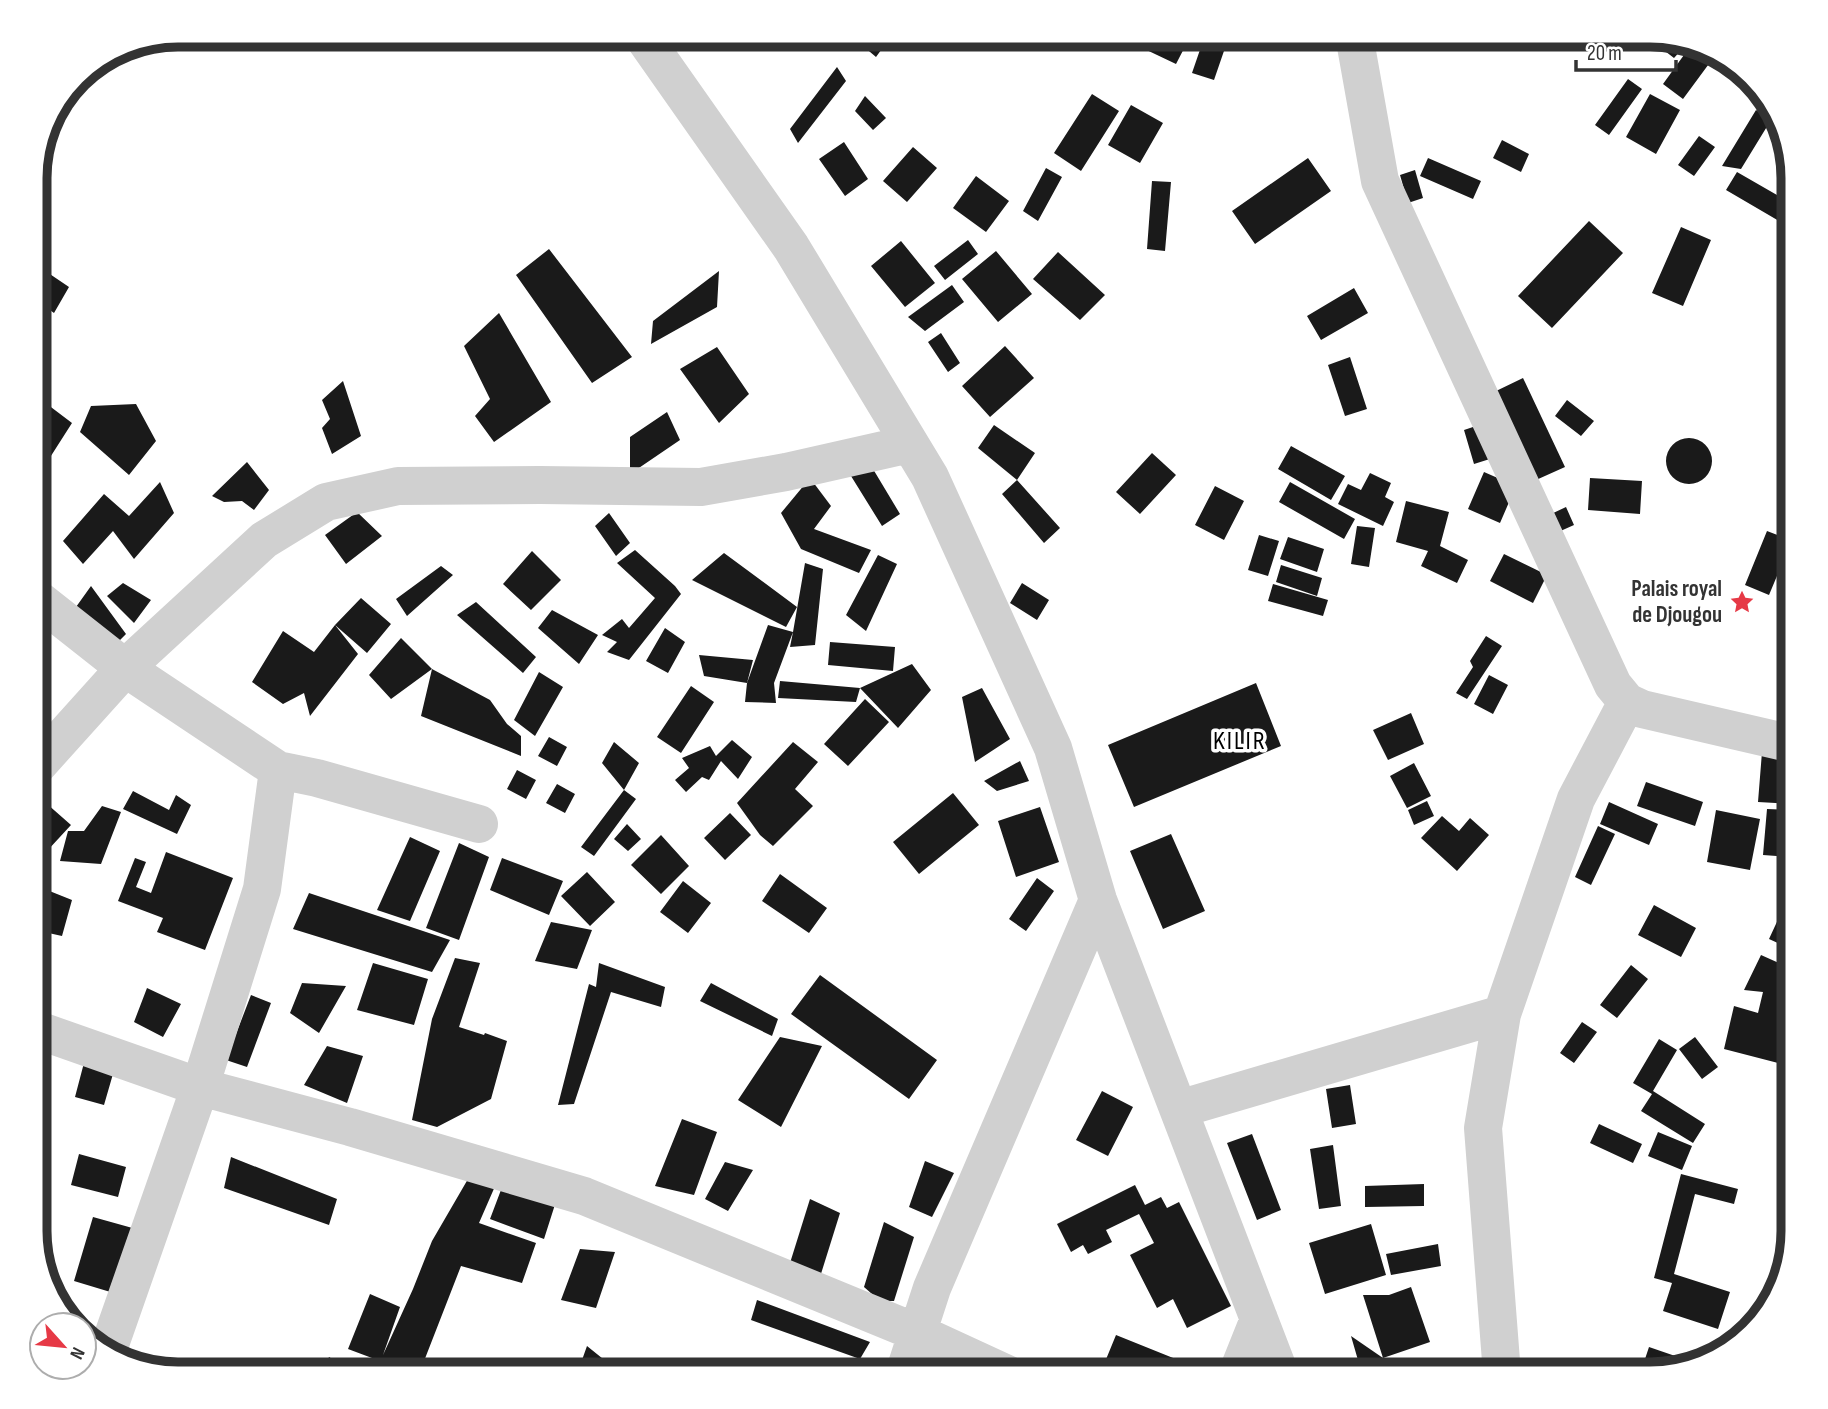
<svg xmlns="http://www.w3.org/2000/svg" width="1828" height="1409" viewBox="0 0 1828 1409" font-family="'Sofia Sans Condensed',sans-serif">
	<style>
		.building { fill: #1a1a1a }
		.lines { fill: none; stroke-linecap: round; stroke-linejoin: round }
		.minor { stroke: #d0d0d0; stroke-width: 38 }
		.labels { text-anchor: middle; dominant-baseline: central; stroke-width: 7; stroke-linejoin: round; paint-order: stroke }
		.poi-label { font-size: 23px; font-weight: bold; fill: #333; stroke: #fff; text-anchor: end }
		.quarter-label { font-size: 26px; letter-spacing: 2px; fill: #000; stroke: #fff }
		.rim { fill: none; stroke: #333; stroke-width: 9 }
	</style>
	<rect width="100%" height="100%" fill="#fff"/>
	<path class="building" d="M850 35H892L876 57Z
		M1115 35H1191L1176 64Z
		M1404 35H1426L1419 47 1402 38Z
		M1644 35H1650L1684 47 1674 58Z
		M1203 41 1225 48 1214 80 1192 73Z
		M1689 48 1714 57 1683 99 1663 84Z
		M1720 59 1737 65 1745 74 1743 77Z
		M837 67 846 81 798 143 790 129Z
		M1628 79 1642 89 1609 135 1595 125Z
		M1092 94 1119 111 1081 171 1054 153Z
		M1650 94 1680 110 1656 154 1626 137Z
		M865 96 886 118 873 130 855 111Z
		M1131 105 1163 123 1140 163 1108 145Z
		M1756 110 1771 120 1741 169 1722 166Z
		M1699 136 1715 147 1694 176 1678 165Z
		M1502 140 1529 154 1521 172 1493 158Z
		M844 142 868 179 845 196 819 159Z
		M913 147 937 168 907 202 883 181Z
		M1308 158 1331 191 1255 244 1232 211Z
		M1428 158 1481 181 1473 199 1420 176Z
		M1046 168 1062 177 1038 221 1023 211Z
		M1415 170 1423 198 1408 203 1400 175Z
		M1737 172 1789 202 1779 221 1726 190Z
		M976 176 1009 201 986 232 953 208Z
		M1152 181 1171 182 1165 251 1147 249Z
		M1589 221 1623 253 1552 328 1518 296Z
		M1681 227 1711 240 1683 306 1652 293Z
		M968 240 978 254 945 280 934 266Z
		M901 241 935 283 905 307 871 266Z
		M549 249 632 357 592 383 516 275Z
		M996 251 1032 294 998 322 962 279Z
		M1058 252 1105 295 1080 320 1033 279Z
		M35 264 69 287 54 313 35 299Z
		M719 271 717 307 651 344 653 321Z
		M952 285 964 302 925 331 908 317Z
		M1354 288 1368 313 1321 340 1307 316Z
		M499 313 551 402 494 442 475 416 490 399 464 346Z
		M941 333 960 363 948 372 928 342Z
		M1005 346 1034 378 990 417 962 386Z
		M717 347 749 394 719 423 680 369Z
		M1350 357 1367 409 1345 416 1328 365Z
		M1523 378 1565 467 1536 480 1494 392Z
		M343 381 361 436 332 454 322 428 330 419 322 400Z
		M35 395 72 423 49 459 35 450V431L38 428 35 426Z
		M1567 400 1594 421 1581 436 1555 416Z
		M136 404 156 441 129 475 80 432 91 406Z
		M667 412 680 440 630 474V437Z
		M1482 424 1493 458 1474 464 1464 430Z
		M994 425 1035 453 1017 480 978 448Z
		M1666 461a23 23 0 1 1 46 0a23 23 0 1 1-46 0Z
		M1291 446 1345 476 1331 500 1278 469Z
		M1152 453 1176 475 1140 514 1116 492Z
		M247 462 269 490 254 510 242 501 224 502 212 496Z
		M870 464 900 514 882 526 851 476Z
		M1484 472 1516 486 1500 523 1468 509Z
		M1370 473 1391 483 1385 497 1394 502 1383 526 1338 504 1348 484 1361 490Z
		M810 478 831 506 814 529 871 550 859 573 801 549 781 513Z
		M1590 478 1642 481 1640 514 1588 510Z
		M1017 480 1060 528 1044 543 1002 494Z
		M160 482 174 513 134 559 113 531 83 564 63 541 104 494 129 516Z
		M1290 482 1355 519 1344 539 1279 502Z
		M1215 486 1244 501 1224 540 1195 525Z
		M1406 501 1449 512 1440 546 1468 560 1457 583 1421 566 1428 551 1396 542Z
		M1566 507 1574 525 1556 533 1549 515Z
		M357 512 382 536 346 564 325 535Z
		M609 513 630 543 616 556 595 526Z
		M1357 526 1375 528 1369 567 1351 564Z
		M1767 531 1793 541V568L1782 564 1769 595 1745 585Z
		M1259 535 1279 541 1268 576 1248 570Z
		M1288 537 1324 549 1317 572 1280 559Z
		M635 550 675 586 681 594 629 660 607 652 617 642 602 635 622 619 629 628 655 598 617 563Z
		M532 551 561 580 531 610 503 584Z
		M724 553 797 607 786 627 692 580Z
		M1504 554 1547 575 1533 603 1490 581Z
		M878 555 897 564 866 631 846 615Z
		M805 563 823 569 815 645 790 647 793 632 774 683 776 703 745 702 747 683 768 625 793 632Z
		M1281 565 1322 578 1317 596 1276 582Z
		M441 566 453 575 407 616 396 599Z
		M123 583 151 600 134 623 107 596Z
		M1022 583 1049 600 1037 620 1010 603Z
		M1273 584 1328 600 1323 616 1268 601Z
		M91 586 126 634 112 648 71 614Z
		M361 598 391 624 367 653 335 625Z
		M476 602 536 657 523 673 457 615Z
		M552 610 598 635 579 664 538 628Z
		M335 625 358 654 310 716 304 693 283 704 252 682 283 631 314 652Z
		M665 628 685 642 668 673 646 661Z
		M1486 636 1502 646 1467 699 1456 693 1473 667 1470 661Z
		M401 638 432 669 490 700 507 724 521 736V756L421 716 432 669 391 699 369 675Z
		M830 642 895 647 893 671 828 665Z
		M699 655 753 660 747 683 704 676Z
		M912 664 931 690 898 728 860 688 856 702 778 698 780 681 860 688Z
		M539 672 563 687 535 736 514 720Z
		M1489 675 1508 685 1493 714 1474 704Z
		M1256 683 1281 746 1134 807 1108 745Z
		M691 686 714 702 681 753 657 737Z
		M982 688 1010 739 975 762 962 697Z
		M865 699 889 722 848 766 824 744Z
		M1411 713 1424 744 1388 760 1373 730Z
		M549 737 567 747 557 766 538 756Z
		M732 740 752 757 738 779 721 761 709 780 702 777 686 792 675 780 689 768 682 758 710 746 716 756Z
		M614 742 639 763 624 790 602 763Z
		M793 742 818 762 795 789 813 806 773 846 760 835 737 803Z
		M1762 752 1793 754V804L1758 802Z
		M1020 761 1029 781 997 791 984 781Z
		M1414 763 1431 796 1407 808 1390 776Z
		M517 770 536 780 526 799 507 789Z
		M1646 782 1703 802 1695 826 1637 806Z
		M557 784 575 794 565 813 546 803Z
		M624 790 636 799 594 856 581 847Z
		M133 791 169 810 176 795 191 805 177 834 123 809Z
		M953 793 979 825 919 874 893 842Z
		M38 796 71 825 35 864V799Z
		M1427 801 1434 816 1414 825 1408 810Z
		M1609 802 1658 824 1649 845 1600 824Z
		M102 806 121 812 101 864 60 861 68 831H84Z
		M1040 807 1059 862 1016 877 998 821Z
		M1767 809 1793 810 1790 857 1763 855Z
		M1716 810 1760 819 1750 870 1707 862Z
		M730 813 751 835 725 860 704 838Z
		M1442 816 1459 831 1470 818 1489 835 1457 871 1421 838Z
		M627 824 641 839 628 851 614 839Z
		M1598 826 1615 834 1591 885 1575 877Z
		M1171 834 1205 911 1163 929 1130 851Z
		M661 835 689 866 661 894 631 865Z
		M410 837 440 851 410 921 377 910Z
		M459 843 489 857 459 940 426 928Z
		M166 852 233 878 205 950 157 932 163 918 118 901 135 858 146 862 136 887 151 893Z
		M502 858 563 881 549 915 490 890Z
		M587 872 615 902 590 926 561 896Z
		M780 874 827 908 809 933 762 901Z
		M1037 878 1054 891 1026 931 1009 919Z
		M683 881 711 903 688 933 660 912Z
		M47 890 72 900 62 936 35 930Z
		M309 893 450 940 432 972 293 929Z
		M1654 905 1696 928 1681 957 1638 935Z
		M1781 913 1793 918V950L1769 939Z
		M551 922 592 930 577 969 535 961Z
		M1761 955 1792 969 1779 996 1793 1000V1067L1724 1049 1734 1006 1758 1013 1763 992 1744 990Z
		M455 958 480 963 459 1027 484 1035 485 1033 507 1041 491 1099 437 1127 412 1120 432 1019Z
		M373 963 428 979 414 1025 357 1010Z
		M599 963 665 987 661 1007 611 992 574 1104 558 1105 589 984 596 987Z
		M1631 965 1648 979 1617 1018 1600 1005Z
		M820 975 937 1060 909 1099 791 1014Z
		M302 983 346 986 319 1033 290 1013Z
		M711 983 778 1019 772 1036 700 1001Z
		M147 988 181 1004 163 1037 134 1022Z
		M251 995 271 1003 247 1067 226 1060Z
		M1582 1022 1597 1032 1574 1063 1560 1053Z
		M780 1037 822 1046 781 1127 738 1100Z
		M1695 1037 1718 1067 1702 1079 1679 1049Z
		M1659 1039 1677 1050 1653 1091 1705 1124 1693 1143 1641 1111 1652 1094 1633 1083Z
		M327 1046 363 1056 347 1103 304 1085Z
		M85 1059 115 1067 104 1105 75 1097Z
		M1350 1085 1356 1124 1332 1128 1326 1089Z
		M1102 1091 1133 1107 1108 1156 1076 1140Z
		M682 1119 717 1132 694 1195 655 1186Z
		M1792 1122H1793V1160L1785 1158Z
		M1599 1124 1642 1144 1633 1163 1590 1143Z
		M1658 1132 1692 1146 1682 1170 1648 1156Z
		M1252 1134 1281 1210 1257 1220 1227 1143Z
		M1333 1145 1341 1206 1319 1209 1310 1149Z
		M79 1154 126 1167 118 1197 71 1185Z
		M231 1157 337 1199 329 1225 224 1188Z
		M925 1161 954 1173 932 1217 909 1207Z
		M725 1162 753 1170 728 1211 705 1199Z
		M507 1174 559 1192 544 1239 490 1219Z
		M1681 1174 1738 1189 1734 1204 1695 1194 1674 1274 1730 1292 1718 1329 1663 1311 1672 1283 1654 1278Z
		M468 1179 496 1184 479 1223 536 1243 522 1283 461 1266 419 1374H374L380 1361 348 1349 370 1294 400 1307 383 1355 413 1289 432 1241Z
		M1424 1184V1206L1365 1207V1186Z
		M1135 1185 1145 1205 1161 1197 1167 1208 1179 1202 1231 1306 1187 1328 1173 1299 1157 1308 1130 1255 1154 1243 1139 1214 1106 1230 1112 1242 1088 1254 1083 1245 1071 1252 1057 1224Z
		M810 1199 840 1213 820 1277 790 1263Z
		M1793 1212V1231L1789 1241 1782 1238Z
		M93 1217 136 1229 117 1294 74 1281Z
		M884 1222 914 1237 894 1301H880L864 1287Z
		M1371 1224 1386 1275 1325 1294 1309 1243Z
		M1438 1244 1441 1266 1391 1275 1386 1254Z
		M580 1249 615 1252 596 1308 561 1300Z
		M1411 1287 1430 1342 1383 1358 1417 1374H1362L1351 1336 1383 1358 1363 1295H1389Z
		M757 1300 870 1342 860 1359 751 1320Z
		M1116 1335 1203 1370 1202 1374H1100Z
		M587 1346 618 1371 625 1374H577Z
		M1649 1347 1681 1358 1678 1367 1640 1374Z
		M329 1357 358 1374H321Z"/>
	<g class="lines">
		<path class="minor" d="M642 35 791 247 930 477 1053 748 1098 900 1280 1374
			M1354 35 1380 181 1613 685 1627 702 1642 709 1793 744
			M35 597 125 668 278 770 317 778 479 824
			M35 768 125 668 264 540 326 502 398 486 540 485 701 487 786 472 910 444
			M35 1029 200 1087 350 1127 584 1196 918 1333 1007 1374
			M1179 1109 1502 1014
			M108 1350 200 1087 262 889 278 770
			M904 1374 932 1288 1098 900
			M1237 1374 1259 1319
			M1502 1374 1483 1128 1502 1014 1576 799 1627 702"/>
	</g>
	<defs>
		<g id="sight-bare" transform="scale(1.89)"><path d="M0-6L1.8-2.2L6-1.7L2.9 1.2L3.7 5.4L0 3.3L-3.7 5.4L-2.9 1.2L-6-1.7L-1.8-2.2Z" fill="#e63946" stroke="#fff" stroke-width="2.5" paint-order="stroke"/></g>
	</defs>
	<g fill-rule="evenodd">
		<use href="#sight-bare" x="1742" y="602"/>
	</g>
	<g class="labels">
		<g class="poi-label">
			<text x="1722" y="589">Palais royal<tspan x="1722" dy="26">de Djougou</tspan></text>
		</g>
		<g class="quarter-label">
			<text x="1240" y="741">KILIR</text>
		</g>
	</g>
	<path d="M0 0H1828V1409H0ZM178 47H1650A131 131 0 0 1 1781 178V1231A131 131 0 0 1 1650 1362H178A131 131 0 0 1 47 1231V178A131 131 0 0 1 178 47Z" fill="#fff" fill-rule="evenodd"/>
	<path class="rim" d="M178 47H1650A131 131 0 0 1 1781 178V1231A131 131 0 0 1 1650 1362H178A131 131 0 0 1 47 1231V178A131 131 0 0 1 178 47Z"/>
	<g transform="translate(63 1346) rotate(117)"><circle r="33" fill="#ffffff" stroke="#adadad" stroke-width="2"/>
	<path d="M0-5L12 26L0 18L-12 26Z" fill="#e63946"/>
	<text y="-10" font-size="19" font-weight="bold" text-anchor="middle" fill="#333333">N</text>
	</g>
	<path d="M1576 60v10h100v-10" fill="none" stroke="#333333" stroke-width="3.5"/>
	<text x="1587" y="60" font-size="21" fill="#333333" stroke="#ffffff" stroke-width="5" paint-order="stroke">20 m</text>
</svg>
